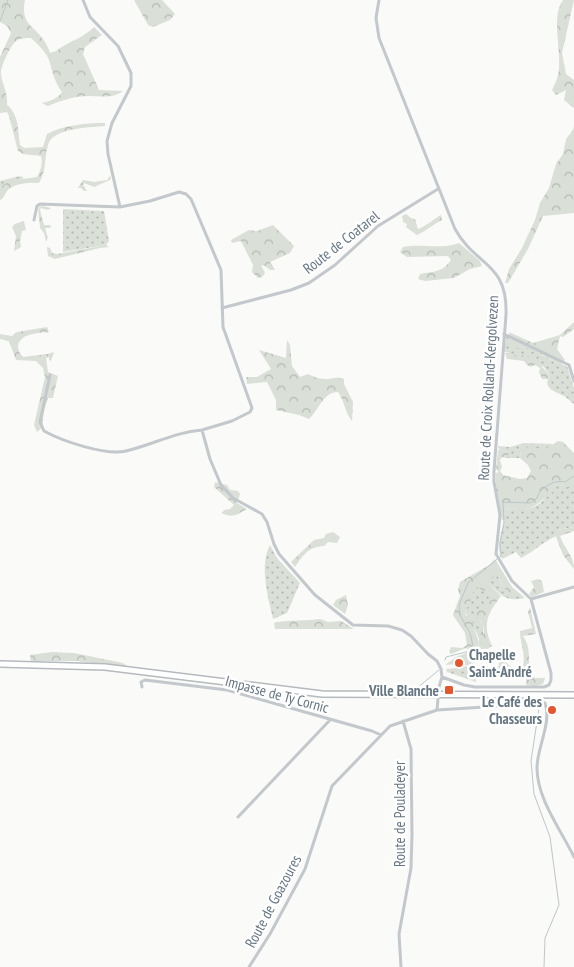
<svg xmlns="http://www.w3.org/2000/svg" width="574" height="967" viewBox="0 0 574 967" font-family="'PT Sans Narrow',sans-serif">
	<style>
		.grass { fill: url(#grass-dots) }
		.forest { fill: url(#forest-crowns) }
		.garden { fill: #dadfd7 }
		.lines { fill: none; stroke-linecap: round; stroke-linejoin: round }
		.stream { stroke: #bbc7cb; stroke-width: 1 }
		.primary-casing { stroke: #b5babe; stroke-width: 8 }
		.street { stroke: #c3c8cc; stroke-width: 3 }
		.primary { stroke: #fff; stroke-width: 5 }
		.poi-dot { fill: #e4572e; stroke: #fff; stroke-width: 2 }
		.labels { text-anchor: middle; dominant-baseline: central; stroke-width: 5; stroke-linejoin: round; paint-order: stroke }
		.street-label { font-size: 15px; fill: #657683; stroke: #fff }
		.poi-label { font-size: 15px; font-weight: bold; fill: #657683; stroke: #fff; text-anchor: end }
	</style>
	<defs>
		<pattern id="grass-dots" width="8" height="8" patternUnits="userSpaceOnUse" patternTransform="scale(1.25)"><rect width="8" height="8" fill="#dadfd7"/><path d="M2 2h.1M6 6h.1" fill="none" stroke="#b4b9b4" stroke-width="1.8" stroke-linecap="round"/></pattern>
		<pattern id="forest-crowns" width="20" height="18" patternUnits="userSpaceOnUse" patternTransform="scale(1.25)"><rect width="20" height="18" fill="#dadfd7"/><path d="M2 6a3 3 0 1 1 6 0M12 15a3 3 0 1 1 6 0" fill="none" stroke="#b4b9b4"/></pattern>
	</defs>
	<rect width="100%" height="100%" fill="#fafaf8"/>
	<path class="grass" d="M20 176 24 178 18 181H9L0 187V181Z
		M63 209 104 211 109 241 106 245 63 252Z
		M506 336 510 338 518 348H529L555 362 567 366 574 388V404C571 402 567 398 564 396 556 392 541 388 550 376L544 367 521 355H511L510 352H504Z
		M524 443 553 444 547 449 540 451 534 448 521 451 520 458H507L509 454 507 452 499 449 498 446 510 447Z
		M559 484 574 485V527L557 530 556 536C543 542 533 552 521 558L516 552 502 559C494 545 505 526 506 510L509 508C519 509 530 511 539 504 543 501 543 498 548 496L555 485Z
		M270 545 277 558 300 583 287 613 273 619C268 597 259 566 270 545Z
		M492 576H498C503 591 510 593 525 598 510 601 504 599 494 588 490 585 488 584 486 579Z
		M476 586 491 594 494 597 485 608 480 622 483 624V648L487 649H478L479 638 465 612 470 601 473 588Z
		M458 665 472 668 475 673 476 682 447 672 446 669 457 668Z"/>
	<path class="forest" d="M0 0H25C20 25 34 25 45 42 47 45 49 50 50 53 56 52 57 50 62 47 73 40 84 37 94 27L102 35 85 47 83 54 99 90 123 91C113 99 100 96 88 96 75 96 59 101 48 106L42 103C50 101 57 99 62 92 55 82 53 75 50 63 48 54 38 44 31 38 25 38 20 38 16 41 11 45 0 67 1 74 2 84 8 92 7 105 19 114 18 132 20 145L24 148 43 147 47 134C63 125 87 123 105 123V126C91 127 52 128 48 145 44 158 47 170 39 183 30 182 14 183 7 191 4 195 5 198 0 200V187L9 181 37 177C41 170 43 164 41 156L23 154 18 151 9 116 7 112 0 113V57L11 33 7 26 0 22Z
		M134 0H162L175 14 170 20 153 27 148 25Z
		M563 0H574L562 53 566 74 574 80V108L564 100 566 90 556 95 552 90C554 86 557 80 558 75 563 54 550 18 563 0Z
		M574 125V213L543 216 528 249 508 283H505L509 269 522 248 535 220 540 203 549 188 556 164 563 154 566 139 573 130Z
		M110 176 111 178 110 180 94 187 84 183 83 185 87 191H84L81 188H78L83 180 94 182 107 180Z
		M43 206 51 208 48 210 41 208 40 210 44 225H50L51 227 50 228H45L48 238 46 241 44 233 40 228C40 220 37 215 39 207Z
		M406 214 411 218 415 219 418 229C427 226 433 219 441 215L442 220C433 224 427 231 417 235L406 227 407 224 403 222 402 216Z
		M24 221 26 230 22 231 20 241 21 247 14 251 16 236 12 227 15 224Z
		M273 225 294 246 290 253 270 262 275 270H270L265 266 261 265 265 273 262 277 258 278 252 272 253 265 241 241 232 243 231 240 249 230 257 231Z
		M459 243 480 261 482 266 470 269 454 278 425 281 418 279 420 274C434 271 442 273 451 260L448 256 407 257 400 252 403 247C421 243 439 250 459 243Z
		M106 245 109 247 100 248 55 259 48 256 47 247 50 248 52 253 57 254Z
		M574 322V329L563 337 560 336 557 349 565 360 561 364C550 361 542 352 530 351L529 348H518L511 346 509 332 533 343 560 335Z
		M47 327 49 332C39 333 20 333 18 346 18 351 20 354 23 357L47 354 54 352 51 361 49 360V357L46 358 48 372 58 376 53 398H48C45 407 42 418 43 427L37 432 34 425 45 377 43 368 36 361 16 360 9 341 0 339V334L12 336 17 332Z
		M287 340 290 345 292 366 300 377 308 374C313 376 318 379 324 379 332 380 334 376 344 379V384L353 402 352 421C345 413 345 402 338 392 323 392 319 410 309 419L299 415 276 410V400L267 382 247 384 246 377H257L271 369 259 350 286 358Z
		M510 352 512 355H526L531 360H536L550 376 547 379H542L539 372 540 368 535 365 531 367 527 365 524 361 507 359 505 353Z
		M558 441 563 442 574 453V485C569 488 566 489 560 488L559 484 555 485 553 492C550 495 546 497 543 499 531 511 525 510 509 508L506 510V520H502L496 484V473L499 472 496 469 498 451 499 449 507 452 509 454 507 458 502 457 500 460 502 467 500 471 503 475 520 479 527 478 531 471 528 465 520 458 521 450 528 447C548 449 539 453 558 441Z
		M215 482 227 485 230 490 238 491 240 494 237 503 247 509C238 514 232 519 222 513L224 510 230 509 234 505 214 487Z
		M574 527V531L560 536C564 548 574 556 574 569L563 555 555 534 557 530Z
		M333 532 340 537 337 543 328 542 324 546C308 547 304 554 295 567L291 562 314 540 324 538 326 534Z
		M495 559 512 587 525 598C510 595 503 590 498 576L486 579 488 583 501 596C487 614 482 625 492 646L487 649 483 648 480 634 484 633 483 624 475 616 479 610 485 608 486 602 492 600 493 597 491 594 476 587 473 588V596L465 612 466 616H471C473 619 472 622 473 625 475 637 483 639 475 654L466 648 451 654 449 652 451 647 462 648 467 645 465 633 453 615 460 596 458 590 460 582 489 565Z
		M538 579 542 581 544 592 532 597 529 594 534 587 531 581Z
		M346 595 348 605 345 614 333 605 336 600Z
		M530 607 536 634 523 636C534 652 524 664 535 678H545L543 684 535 686 526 685V678L522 675 520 677 509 673 493 672 490 669 499 666 498 658 503 659C510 667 513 669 523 666 526 654 520 643 520 631L532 628 528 612Z
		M320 619 328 622 341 621 354 629H275L274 623C279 620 310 621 320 619Z
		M52 652 74 653 123 663 128 667 75 661H31L30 655Z"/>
	<path class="garden" d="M472 651 474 666 463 665V662L457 661 456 664 445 665 456 657Z"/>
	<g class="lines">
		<path class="stream" d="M0 21 8 0
			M445 660 446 657 474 650 470 633 460 615 459 605 468 583 501 556 500 543 504 523 503 502 530 503 537 498C539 488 555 479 565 482L574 476
			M417 688 439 670
			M537 705 539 708 531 761 534 794 550 837 559 905 545 938 544 967"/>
		<g class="primary-casing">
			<path id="primary" d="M0 664 105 667 322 694 574 695"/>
		</g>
		<path class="street" d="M83 0 90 17 118 46 131 73V86L112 123 107 141 108 154 120 207 150 201 179 192 186 194 191 199 221 270 223 327 252 408 250 412 232 421 202 430 210 459 221 485 233 498 262 514 267 522 274 544 279 554 315 595 353 625 388 626 402 630 411 636 428 654 437 661 441 669 442 677 439 687 437 710 390 726 332 786 305 869 270 934 249 967
			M379 0 376 18 379 38 455 229C476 267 508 262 506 315L494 471V482L500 515 496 554 512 581 531 599 551 673V680L549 685 544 687H475L464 685 442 677
			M34 220 37 206 40 204 120 207
			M222 308 291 290 309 283 335 265 378 226 438 189
			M504 334 569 365 574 381
			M50 375 40 422 44 431C62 441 106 456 126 451 152 445 175 432 202 430
			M531 599 574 587
			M142 687 141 682 145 680 227 690 372 731 381 735
			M437 710 501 706 534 701 545 703C552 723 537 747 537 768 537 799 561 830 574 857
			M238 817 330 720
			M401 967 399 934 411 868 412 835 411 749 403 721"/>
		<use href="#primary" class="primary"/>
	</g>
	<g class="poi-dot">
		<circle cx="459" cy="663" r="5"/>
		<rect x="444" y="685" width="10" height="10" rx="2.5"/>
		<circle cx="552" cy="710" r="5"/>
	</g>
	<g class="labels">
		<g class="street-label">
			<text transform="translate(341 242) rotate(-38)">Route de Coatarel</text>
			<text transform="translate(488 388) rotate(-87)">Route de Croix Rolland-Kergolvezen</text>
			<text transform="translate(277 694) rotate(15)">Impasse de Ty Cornic</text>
			<text transform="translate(399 814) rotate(-90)">Route de Pouladeyer</text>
			<text transform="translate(273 901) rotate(-62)">Route de Goazoures</text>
		</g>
		<g class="poi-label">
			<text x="469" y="654" text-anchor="start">Chapelle<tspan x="469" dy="17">Saint-André</tspan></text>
			<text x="439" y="690">Ville Blanche</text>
			<text x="542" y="701">Le Café des<tspan x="542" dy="17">Chasseurs</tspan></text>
		</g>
	</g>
</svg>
